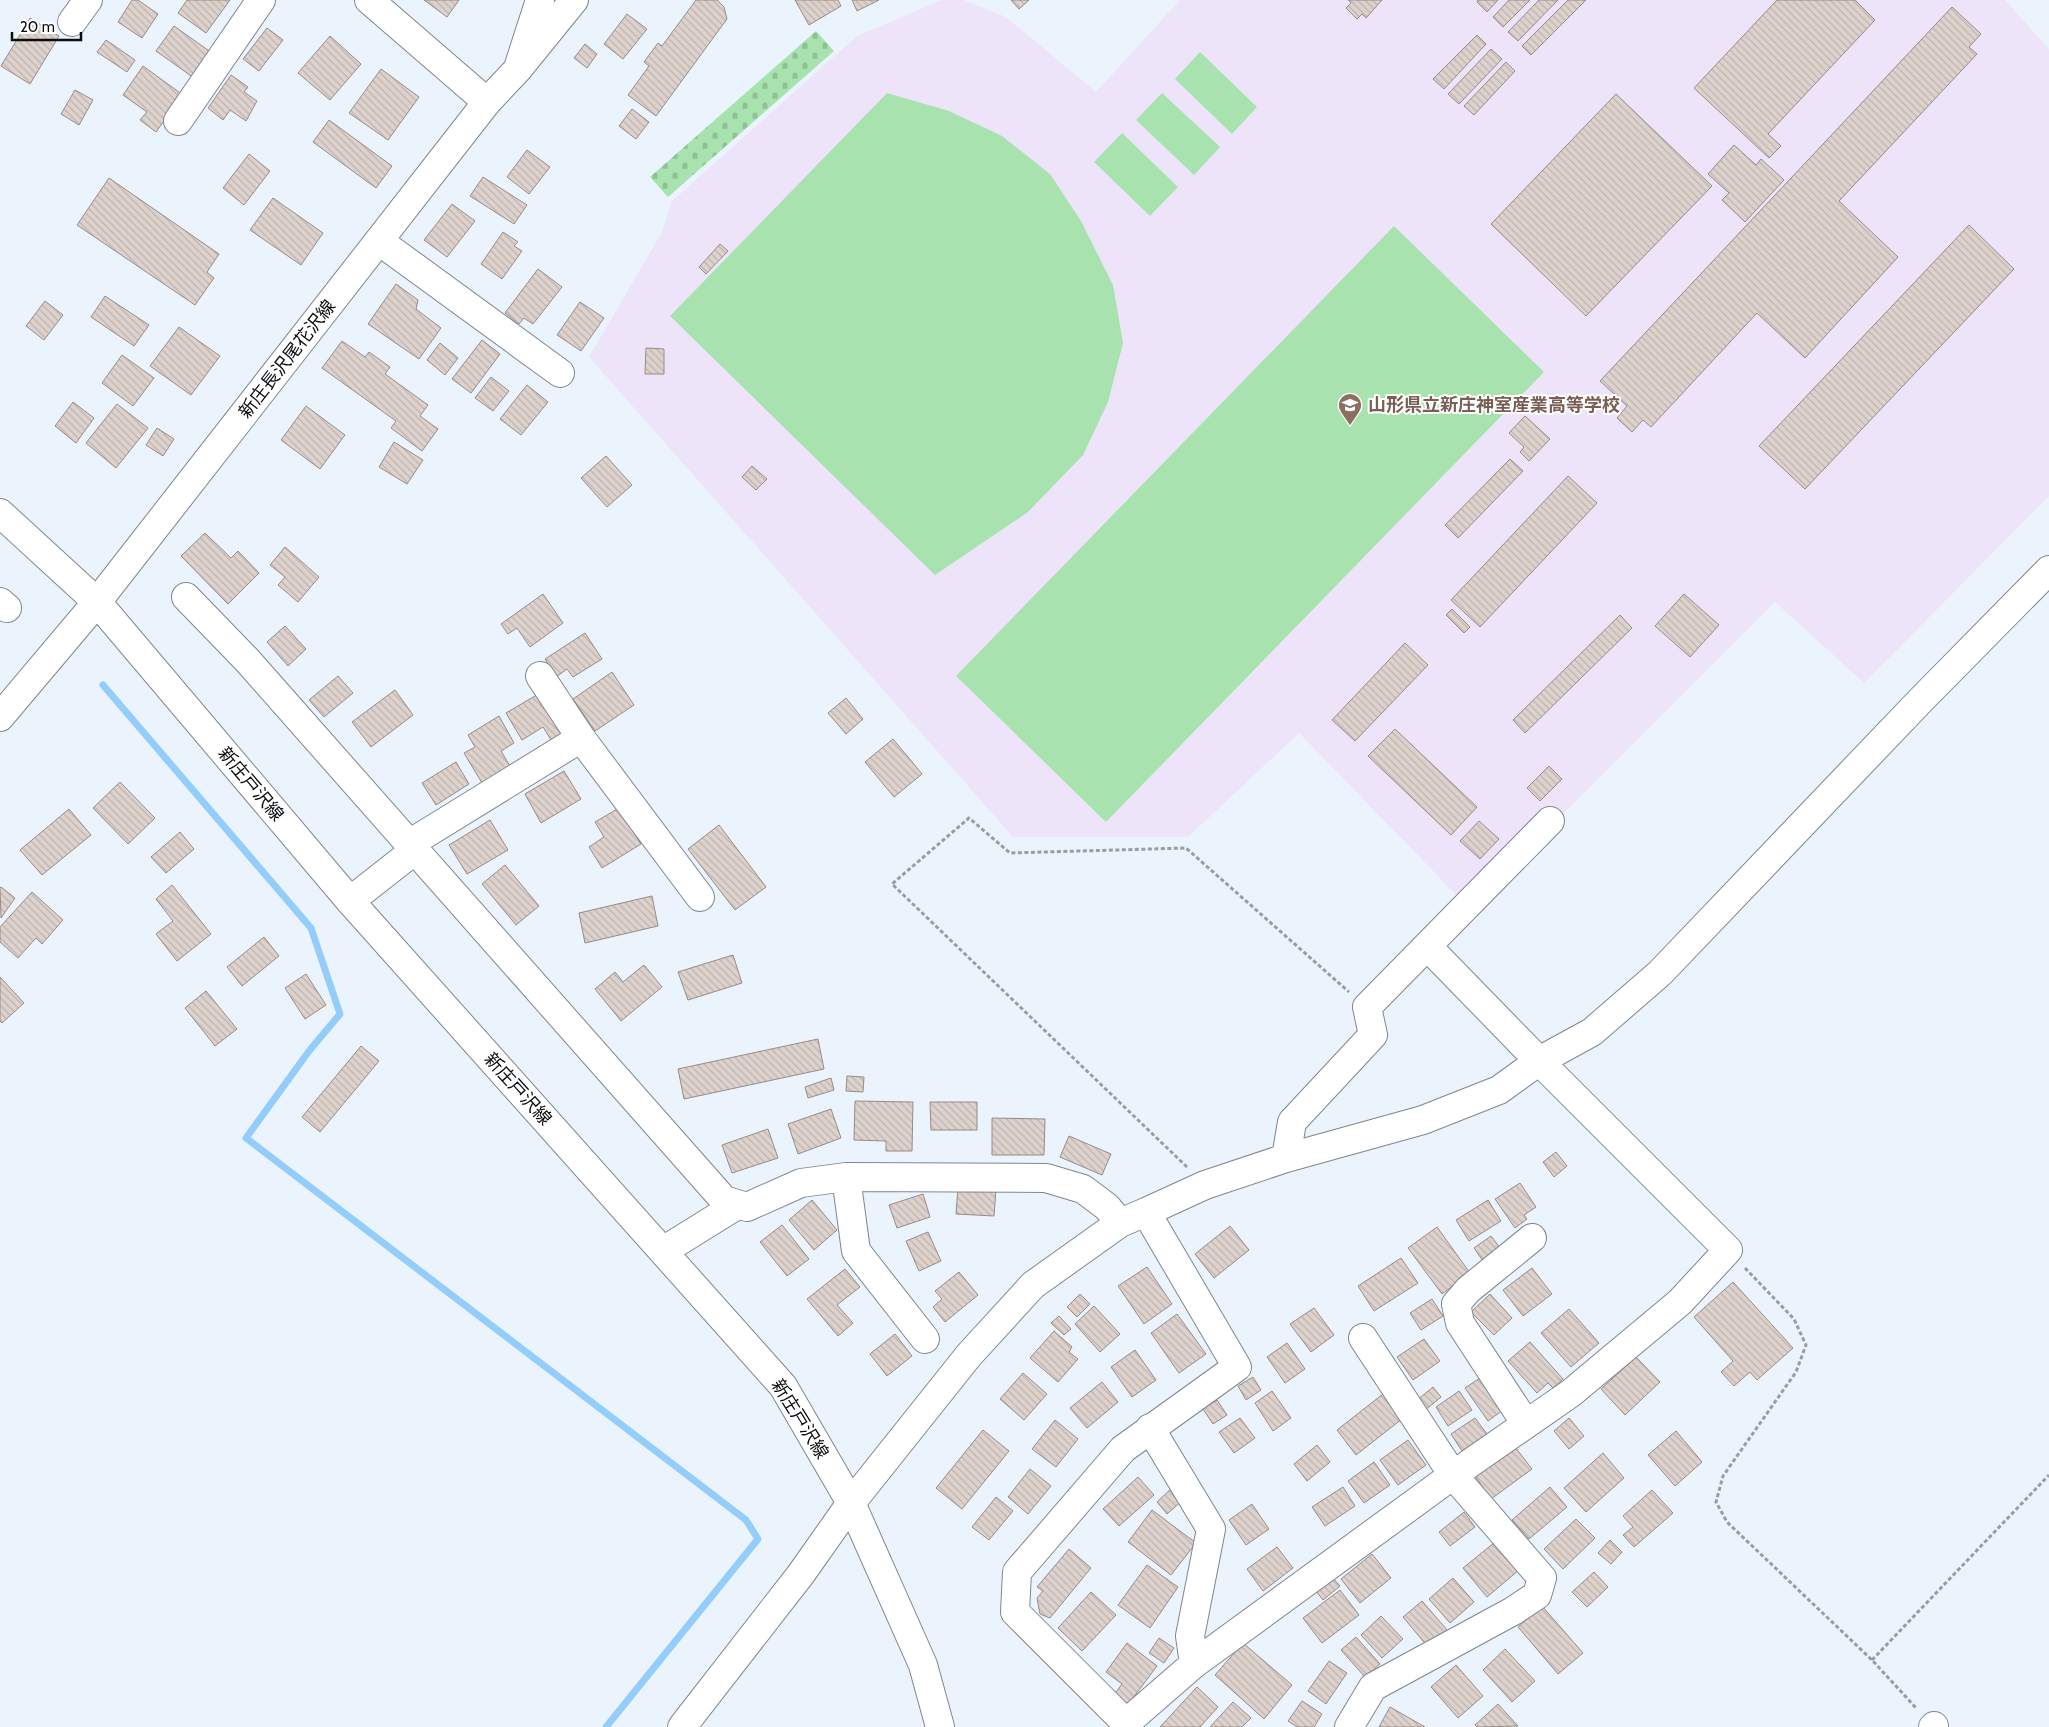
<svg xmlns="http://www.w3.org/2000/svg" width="2049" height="1727" viewBox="0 0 2049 1727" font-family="Cabin,'Noto Sans JP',sans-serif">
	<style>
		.education { fill: #ede4fa }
		.cemetery { fill: url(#cemetery-stones) }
		.pitch { fill: #a8e2ae }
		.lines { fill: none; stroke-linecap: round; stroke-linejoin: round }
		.stream { stroke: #95cdfa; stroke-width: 7 }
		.building { fill: url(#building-back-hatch); stroke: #968b86 }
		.minor-casing { stroke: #7f868f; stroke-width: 30 }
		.major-casing { stroke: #7f868f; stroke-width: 30 }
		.path { stroke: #969da3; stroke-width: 3; stroke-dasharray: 4 2.5; stroke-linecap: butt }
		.minor { stroke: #fff; stroke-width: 28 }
		.major { stroke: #fff; stroke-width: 28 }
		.labels { text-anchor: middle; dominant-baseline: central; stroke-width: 4; stroke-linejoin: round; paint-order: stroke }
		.street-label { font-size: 18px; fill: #0a0d10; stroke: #fff }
		.education-label { font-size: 18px; font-weight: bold; fill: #785e54; stroke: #fff; text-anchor: start }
	</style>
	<defs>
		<pattern id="cemetery-stones" width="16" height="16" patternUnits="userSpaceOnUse" patternTransform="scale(1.25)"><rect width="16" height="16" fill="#a8e2ae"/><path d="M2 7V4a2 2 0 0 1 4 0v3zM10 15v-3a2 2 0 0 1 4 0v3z" fill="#8fc195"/></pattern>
		<pattern id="building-back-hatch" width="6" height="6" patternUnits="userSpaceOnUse" patternTransform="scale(1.25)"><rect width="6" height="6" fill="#ded2cd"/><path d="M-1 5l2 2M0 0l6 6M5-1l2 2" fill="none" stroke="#bdb3af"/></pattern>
	</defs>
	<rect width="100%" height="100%" fill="#ebf4fd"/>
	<path class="education" d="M942 0H964L1006 17 1096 92 1180 0H2005L2049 49V496L1864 683 1775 602 1469 908 1299 733 1188 837H1013L589 357 662 232 671 202 857 36Z"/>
	<path class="cemetery" d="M816 31 834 51 668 197 650 177Z"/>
	<path class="pitch" d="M1200 52 1257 107 1232 134 1175 79Z
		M887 93 949 111 1002 136 1050 174 1081 221 1113 285 1123 343 1108 402 1083 455 1028 512 935 575 670 316Z
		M1162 93 1220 147 1194 175 1136 120Z
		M1122 133 1178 187 1150 216 1094 162Z
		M1394 226 1544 372 1106 822 956 676Z"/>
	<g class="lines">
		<path class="stream" d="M103 685 311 928 340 1014 309 1051 246 1138 746 1520 758 1539 606 1727"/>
	</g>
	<path class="building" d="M132 0H138L158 14 142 38 118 22Z
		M187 0H230L206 33 178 13Z
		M424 0H459L447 17Z
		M696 0H717L724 7 727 19 656 116 628 95 649 66 644 62 658 43 662 46Z
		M795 0H838L841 6 809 25Z
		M852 0H879L857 11Z
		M1011 0H1029L1019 9Z
		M1348 0H1382L1366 18 1362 14 1357 19 1346 8 1351 3Z
		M1478 0H1498L1487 12 1477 2Z
		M1509 0H1530L1503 27 1493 17Z
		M1539 0H1558L1518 41 1508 32Z
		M1568 0H1586L1531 55 1522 46Z
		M1777 0H1855L1875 20 1768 134 1781 146 1769 158 1694 88Z
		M1952 7 1981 34 1969 47 1977 54 1839 201 1898 257 1805 358 1757 313 1651 427 1643 420 1632 432 1617 418 1627 406 1600 381Z
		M627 14 647 29 623 59 604 44Z
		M30 18 59 36 30 84 1 66Z
		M174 26 212 53 194 78 156 51Z
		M267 28 283 40 259 71 243 59Z
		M1477 35 1486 44 1444 89 1433 79Z
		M330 36 361 64 330 100 298 73Z
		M106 40 135 60 127 72 97 52Z
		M585 44 597 54 587 68 574 58Z
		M1491 49 1502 59 1459 104 1448 94Z
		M1506 62 1515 71 1474 115 1464 106Z
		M143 66 183 95 156 132 140 120 147 112 123 95Z
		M381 69 419 97 388 140 349 113Z
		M231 75 248 87 244 92 257 101 246 121 230 110 223 120 208 108Z
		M75 90 93 100 79 125 61 114Z
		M1616 94 1712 186 1586 316 1491 224Z
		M632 109 649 122 636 139 619 126Z
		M329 120 392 166 376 188 313 142Z
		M1734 145 1756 165 1761 159 1784 180 1745 222 1722 200 1729 193 1708 174Z
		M527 150 550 167 529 194 507 177Z
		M249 154 270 171 244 205 223 188Z
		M483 177 527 205 514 224 470 196Z
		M109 178 219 254 207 272 214 278 195 305 77 225Z
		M273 198 323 233 301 265 250 230Z
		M452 204 475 221 447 257 424 240Z
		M1969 225 2014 269 1805 489 1759 446Z
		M503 232 518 242 514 246 522 251 502 279 481 264Z
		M720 244 728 251 706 274 699 267Z
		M538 269 562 287 533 324 524 318 519 324 505 313Z
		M396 284 418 300 416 309 441 328 419 359 368 324Z
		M105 296 149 325 134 346 91 317Z
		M45 301 63 315 44 340 26 326Z
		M580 302 604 318 581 351 557 335Z
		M179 327 220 356 191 395 150 366Z
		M482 340 500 354 471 393 452 379Z
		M342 341 365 357 369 352 390 367 385 374 428 405 420 416 438 429 422 451 391 428 396 421 322 368Z
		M440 343 458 358 445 375 427 360Z
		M646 348 664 349V374H645Z
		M122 355 154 378 133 406 102 383Z
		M491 377 509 391 493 411 475 398Z
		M527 385 548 402 521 435 500 419Z
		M73 402 94 418 76 443 55 426Z
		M117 404 148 428 116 468 86 443Z
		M306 406 345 435 320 469 281 440Z
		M1525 416 1550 439 1529 461 1520 452 1524 447 1509 433Z
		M157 428 174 439 163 456 146 445Z
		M394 442 423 460 407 484 379 467Z
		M606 456 632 485 607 507 581 478Z
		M1510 459 1523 471 1458 538 1445 525Z
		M752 466 767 479 756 490 742 477Z
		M1568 476 1597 503 1480 627 1451 600Z
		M205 533 231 558 238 551 259 573 228 604 181 556Z
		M285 547 319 577 298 602 278 585 285 577 270 565Z
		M543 594 563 623 530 647 517 628 508 634 501 624Z
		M1684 594 1719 625 1690 657 1655 626Z
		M1452 609 1470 627 1464 633 1446 615Z
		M1620 615 1632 628 1525 733 1513 720Z
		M285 626 306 649 288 666 267 642Z
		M585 633 602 659 573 677 567 669 556 677 545 659Z
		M1405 643 1428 665 1355 741 1332 720Z
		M612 672 634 705 595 731 573 699Z
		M338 676 353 693 324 717 309 700Z
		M395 690 413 715 371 747 352 722Z
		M540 693 566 735 553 743 543 727 522 740 506 713Z
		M846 698 863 719 846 734 828 713Z
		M499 716 514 743 501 751 513 771 485 788 464 753 475 747 468 735Z
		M1395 729 1477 807 1451 835 1368 756Z
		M893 739 922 774 894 797 865 762Z
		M456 762 469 784 436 805 422 783Z
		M1549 766 1562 779 1540 801 1527 788Z
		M564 771 581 799 541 823 525 794Z
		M120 782 155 818 128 844 93 808Z
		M619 808 641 844 602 868 589 847 604 837 595 822Z
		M69 809 91 835 42 875 20 850Z
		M490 820 508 850 467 874 449 845Z
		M1479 821 1499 839 1480 859 1460 841Z
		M719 825 766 887 735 910 688 849Z
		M180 832 194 849 166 873 151 857Z
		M505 865 539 906 516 925 482 884Z
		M172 885 211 934 177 961 156 934 173 921 156 899Z
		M1 887 15 898 1 918 0 888Z
		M32 892 63 920 42 944 36 938 18 958 0 942V927Z
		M652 896 658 926 585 943 579 913Z
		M264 937 279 956 242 986 227 967Z
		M733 955 742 983 688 1000 678 972Z
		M644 965 662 987 621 1021 595 989 615 972 623 982Z
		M306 974 326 1005 305 1019 285 988Z
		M0 977 24 1003 2 1023 0 1021Z
		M206 991 237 1029 215 1046 185 1008Z
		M818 1039 824 1069 684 1099 678 1069Z
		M361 1046 379 1061 320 1132 302 1117Z
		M847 1076 864 1077 863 1092 846 1091Z
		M831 1078 834 1090 808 1098 805 1087Z
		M855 1101 913 1102 912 1151H886V1141L854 1140Z
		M930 1102H977V1130H931Z
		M831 1109 841 1138 798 1154 788 1124Z
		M992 1118 1045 1119 1044 1155H992Z
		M768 1129 778 1158 732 1173 722 1145Z
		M1069 1136 1111 1154 1102 1175 1060 1157Z
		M1556 1152 1567 1166 1554 1177 1543 1162Z
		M1520 1183 1536 1207 1524 1215 1527 1219 1515 1228 1495 1199Z
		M958 1188 996 1189 994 1216 956 1214Z
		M923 1194 930 1217 897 1228 889 1205Z
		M812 1200 837 1230 814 1250 789 1220Z
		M1488 1200 1501 1221 1469 1241 1456 1220Z
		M782 1225 809 1259 787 1276 760 1242Z
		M1230 1226 1249 1250 1214 1278 1195 1254Z
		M1437 1227 1470 1273 1442 1294 1408 1248Z
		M928 1232 941 1261 919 1271 906 1241Z
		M1491 1236 1503 1252 1485 1264 1474 1248Z
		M1401 1258 1418 1283 1374 1311 1358 1286Z
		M1147 1267 1172 1304 1144 1324 1118 1286Z
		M1532 1268 1552 1294 1523 1316 1503 1290Z
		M845 1269 860 1287 837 1305 853 1323 838 1336 807 1299Z
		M959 1272 978 1295 945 1322 933 1307 942 1299 935 1291Z
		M1733 1282 1793 1348 1757 1380 1750 1372 1734 1386 1721 1372 1733 1361 1694 1317Z
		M1080 1294 1090 1304 1077 1317 1067 1307Z
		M1490 1294 1512 1318 1494 1335 1471 1312Z
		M1432 1299 1443 1316 1421 1330 1410 1313Z
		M1094 1306 1120 1334 1100 1352 1075 1324Z
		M1314 1308 1334 1335 1311 1352 1290 1324Z
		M1569 1309 1599 1343 1571 1367 1541 1333Z
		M1177 1314 1206 1354 1179 1373 1151 1333Z
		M1059 1316 1071 1329 1064 1335 1051 1323Z
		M1054 1331 1072 1347 1069 1352 1078 1359 1058 1382 1030 1358Z
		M895 1334 912 1356 887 1376 870 1354Z
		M1424 1339 1440 1361 1413 1380 1397 1357Z
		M1530 1342 1563 1379 1553 1388 1548 1383 1537 1393 1508 1361Z
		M1287 1343 1305 1369 1285 1383 1267 1357Z
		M1135 1350 1156 1380 1132 1397 1111 1367Z
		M1636 1357 1660 1382 1625 1415 1601 1389Z
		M1023 1373 1047 1394 1024 1420 1000 1399Z
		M1253 1377 1261 1390 1246 1400 1238 1386Z
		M1480 1378 1503 1410 1488 1421 1465 1388Z
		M1102 1382 1118 1402 1087 1428 1070 1408Z
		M1433 1387 1441 1397 1424 1411 1416 1401Z
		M1272 1391 1291 1418 1273 1431 1255 1403Z
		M1459 1391 1472 1410 1448 1426 1436 1407Z
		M1383 1394 1402 1419 1356 1455 1337 1430Z
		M1217 1400 1227 1415 1213 1424 1203 1409Z
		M1240 1418 1255 1438 1234 1453 1219 1432Z
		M1475 1418 1487 1434 1462 1451 1451 1434Z
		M1569 1418 1584 1436 1569 1449 1554 1431Z
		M1055 1420 1078 1439 1056 1467 1032 1449Z
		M983 1430 1009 1451 962 1509 936 1488Z
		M1676 1431 1702 1462 1675 1486 1648 1455Z
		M1408 1440 1426 1465 1398 1485 1380 1460Z
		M1317 1445 1330 1462 1307 1481 1294 1464Z
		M1515 1447 1532 1469 1491 1499 1475 1476Z
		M1603 1453 1624 1478 1586 1512 1564 1488Z
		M1374 1462 1390 1485 1364 1503 1348 1481Z
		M1030 1469 1051 1486 1028 1514 1008 1497Z
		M1138 1477 1154 1495 1119 1526 1103 1509Z
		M1173 1487 1184 1499 1167 1514 1157 1502Z
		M1343 1487 1355 1506 1325 1526 1312 1507Z
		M1550 1487 1567 1507 1529 1539 1512 1520Z
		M1652 1490 1673 1513 1634 1547 1623 1535 1633 1527 1623 1516Z
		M996 1497 1013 1511 989 1540 972 1527Z
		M1252 1504 1269 1529 1246 1545 1229 1520Z
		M1152 1510 1196 1543 1171 1575 1128 1542Z
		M1464 1512 1475 1527 1450 1546 1439 1532Z
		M1576 1519 1595 1538 1563 1569 1544 1549Z
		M1610 1540 1622 1552 1611 1564 1598 1553Z
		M1495 1542 1519 1570 1487 1597 1463 1568Z
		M1277 1547 1293 1568 1263 1591 1247 1569Z
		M1069 1549 1091 1568 1050 1618 1040 1614 1037 1598 1043 1591 1037 1587Z
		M1372 1554 1391 1578 1360 1603 1341 1579Z
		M1147 1565 1178 1587 1150 1628 1118 1605Z
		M1594 1572 1608 1587 1587 1607 1572 1592Z
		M1332 1577 1340 1586 1323 1600 1316 1591Z
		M1453 1578 1474 1602 1450 1623 1429 1599Z
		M1340 1590 1359 1615 1322 1643 1303 1618Z
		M1091 1592 1116 1615 1082 1651 1058 1628Z
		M1422 1601 1448 1631 1428 1647 1403 1617Z
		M1542 1606 1583 1653 1558 1674 1518 1627Z
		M1381 1616 1403 1639 1382 1658 1361 1635Z
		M1356 1637 1380 1664 1365 1677 1341 1650Z
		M1159 1638 1174 1648 1164 1663 1149 1653Z
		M1127 1643 1157 1666 1127 1706 1113 1696 1122 1684 1106 1672Z
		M1243 1643 1292 1685 1264 1719 1215 1675Z
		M1505 1649 1535 1681 1512 1702 1483 1670Z
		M1329 1661 1347 1673 1326 1704 1308 1691Z
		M1456 1665 1483 1696 1458 1718 1431 1687Z
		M1197 1687 1218 1707 1200 1727H1160Z
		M1302 1701 1322 1714 1314 1727H1297L1288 1721Z
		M1233 1702 1251 1718 1242 1727H1210Z
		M1498 1704 1518 1726 1477 1727 1475 1725Z
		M1390 1707 1425 1727H1379Z"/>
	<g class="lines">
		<g class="minor-casing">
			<path id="minor" d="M369 0 487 102
				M72 22 88 0
				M519 65 540 0
				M178 121 261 0
				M379 241 560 373
				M186 597 247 660 724 1200 747 1207 801 1183 846 1177 1046 1178 1083 1189 1107 1207 1120 1223
				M0 602 7 608
				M540 676 581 738 700 897
				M409 844 581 738
				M350 901 415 850
				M1286 1158 1292 1122 1373 1035 1367 1007 1550 821
				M846 1177 856 1251 925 1339
				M663 1251 737 1205
				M1526 1424 1460 1323 1456 1304 1468 1290 1532 1238
				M1150 1428 1211 1529 1190 1636 1194 1664
				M1126 1723 1194 1664 1453 1475 1571 1393 1680 1302 1728 1250 1539 1061 1427 946
				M682 1727 801 1574 851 1503 969 1355 1033 1285 1120 1223 1146 1212 1205 1185 1286 1158 1423 1120 1499 1090 1539 1061 1592 1032 1660 973 1919 702 2049 570
				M1130 1727 1015 1612 1017 1572 1123 1449 1237 1367 1146 1212
				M1349 1727 1373 1687 1513 1611 1537 1595 1542 1578 1453 1475 1363 1338
				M1933 1727 1934 1726"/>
		</g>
		<g class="major-casing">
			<path id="major" d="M0 513 97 602 350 901 783 1386 851 1503 923 1665 940 1727
				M0 717 97 602 487 102 518 69 574 0"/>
		</g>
		<path class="path" d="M1187 1167 892 884 969 818 1010 853 1186 848 1349 992
			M1745 1268 1794 1319 1806 1345 1796 1372 1723 1476 1716 1502 1727 1522 1872 1660 1917 1709
			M1872 1660 2049 1475"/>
		<use href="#minor" class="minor"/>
		<use href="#major" class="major"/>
	</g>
	<defs>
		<g id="school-pin" transform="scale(1.25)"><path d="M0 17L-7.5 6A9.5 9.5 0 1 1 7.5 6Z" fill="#8d6e63" stroke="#fff"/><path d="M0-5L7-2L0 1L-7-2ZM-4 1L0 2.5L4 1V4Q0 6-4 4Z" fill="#fff"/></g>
	</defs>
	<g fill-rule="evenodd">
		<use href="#school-pin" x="1350" y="405"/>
	</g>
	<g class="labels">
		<g class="street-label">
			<text transform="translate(287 359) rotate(-52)">新庄長沢尾花沢線</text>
			<text transform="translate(251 784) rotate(50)">新庄戸沢線</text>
			<text transform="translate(518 1089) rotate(48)">新庄戸沢線</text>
			<text transform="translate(800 1419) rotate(58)">新庄戸沢線</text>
		</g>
		<g class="education-label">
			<text x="1368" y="405">山形県立新庄神室産業高等学校</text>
		</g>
	</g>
	<path d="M12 32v8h69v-8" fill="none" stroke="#0a0d10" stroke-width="2.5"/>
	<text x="20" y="32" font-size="15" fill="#0a0d10" stroke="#ffffff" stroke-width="4" paint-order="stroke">20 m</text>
</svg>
